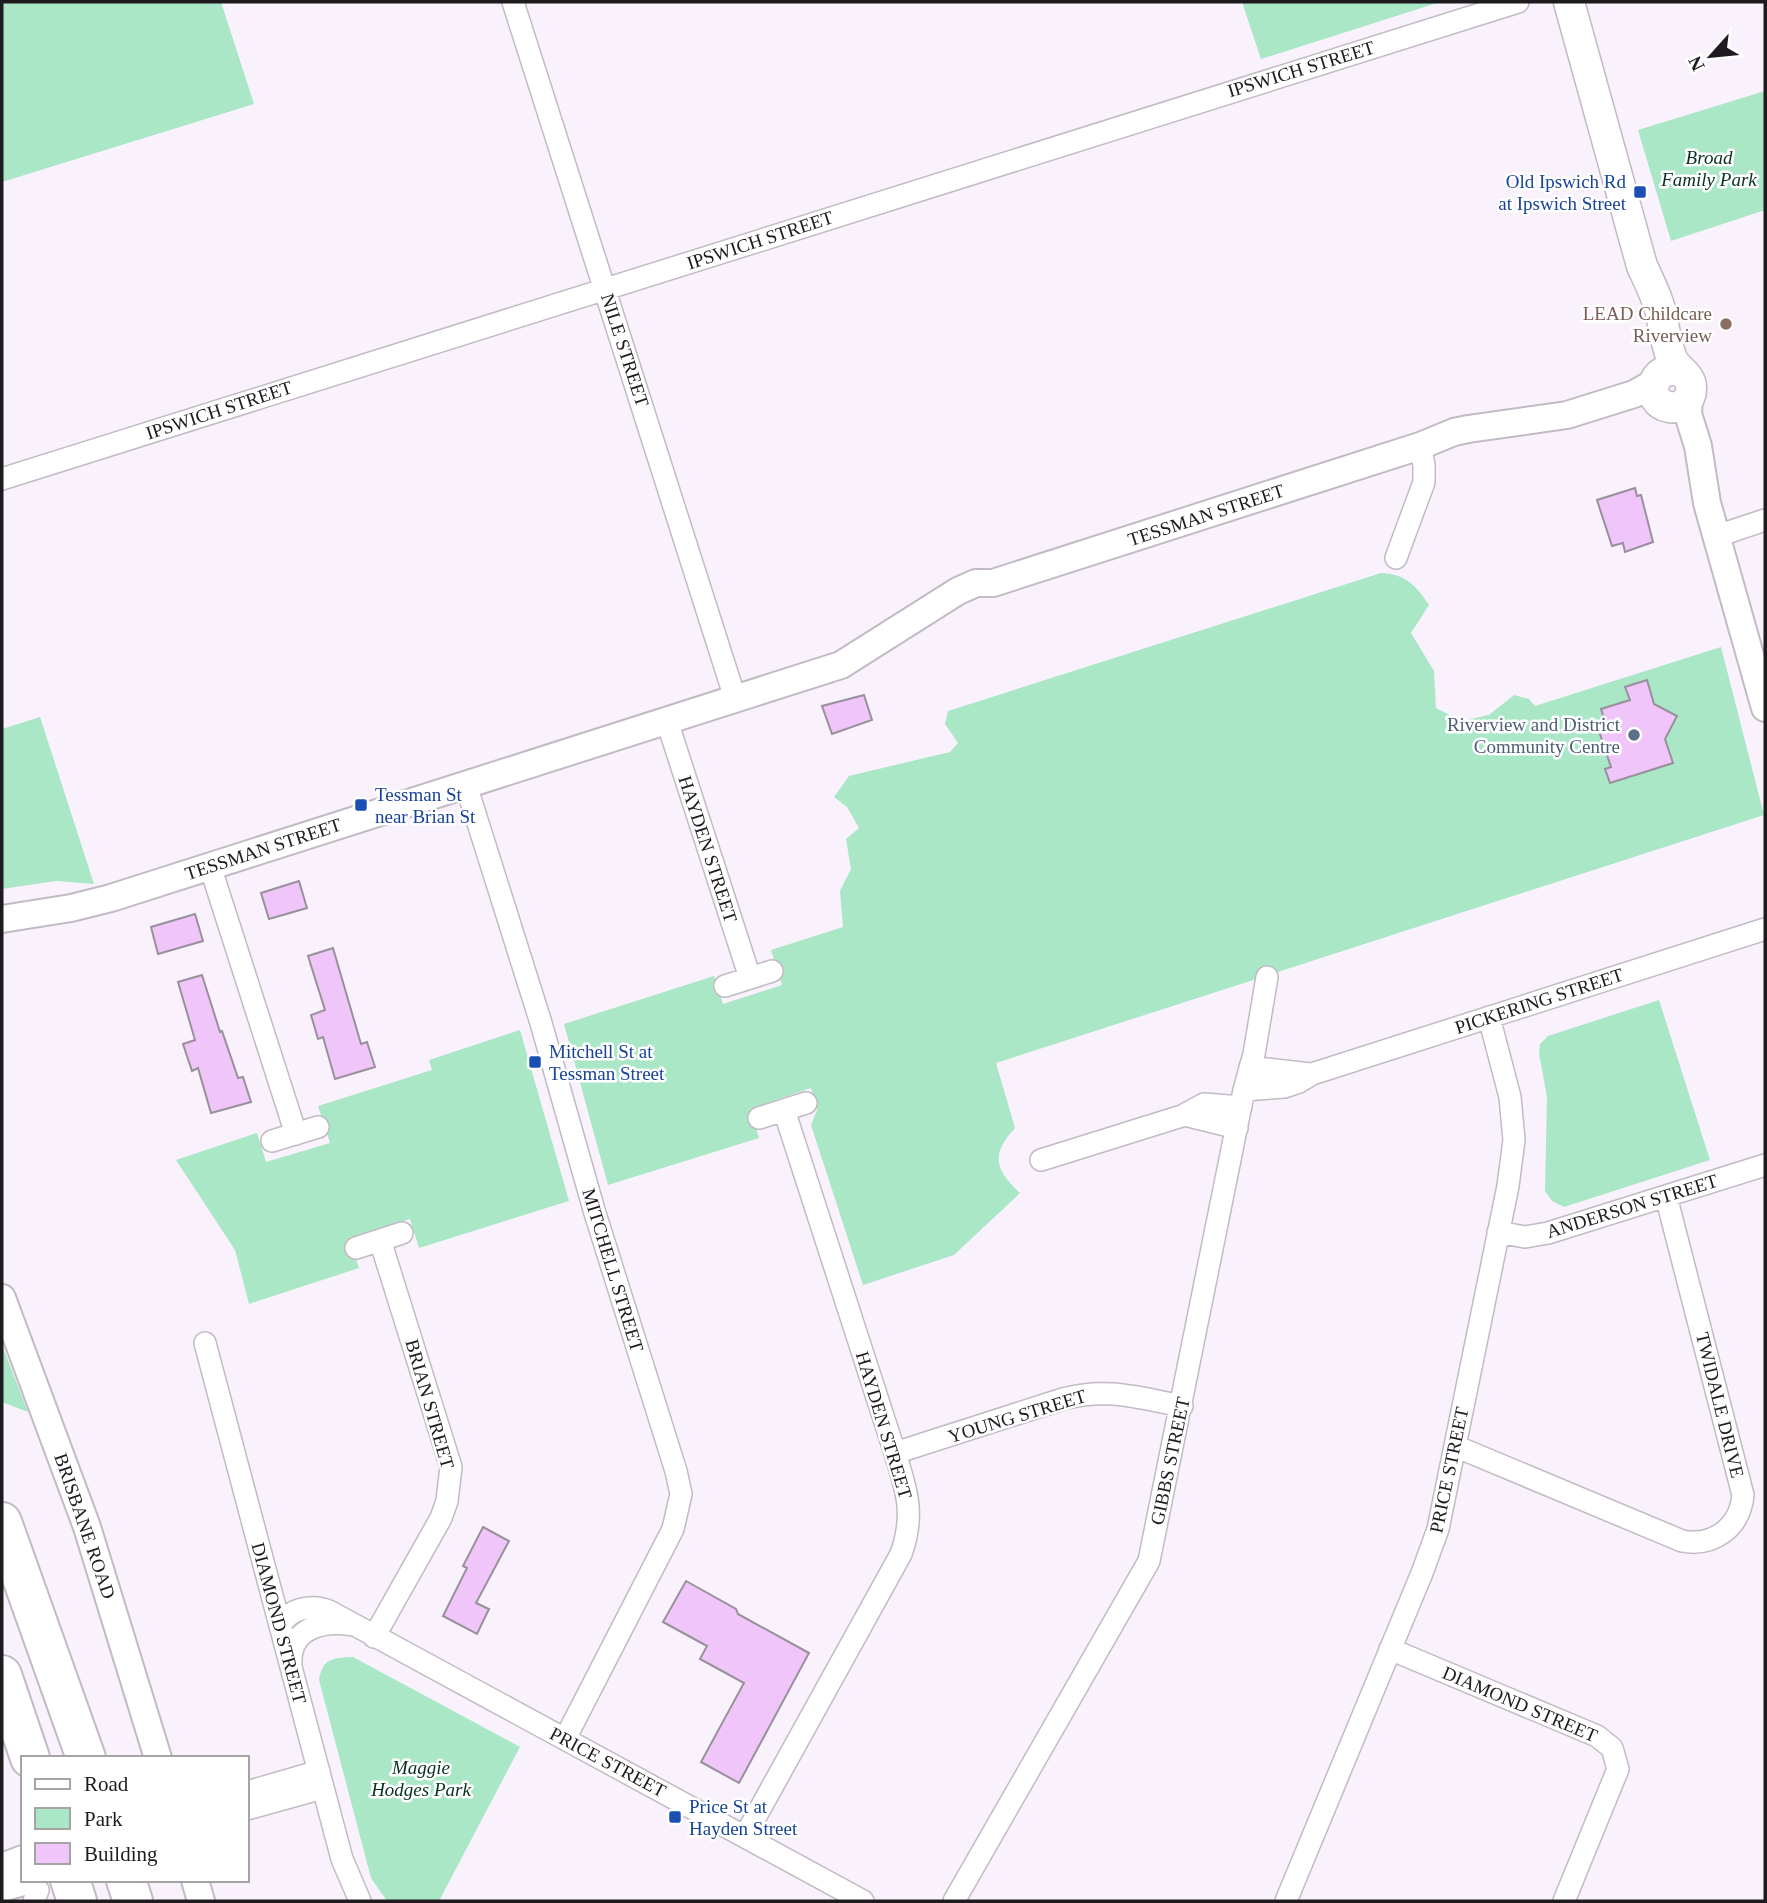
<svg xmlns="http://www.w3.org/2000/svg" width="1767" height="1903" viewBox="0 0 1767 1903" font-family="'Times New Roman',serif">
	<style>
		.green { fill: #a9e7c7 }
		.building { fill: #efc5fa; stroke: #98909a; stroke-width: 2 }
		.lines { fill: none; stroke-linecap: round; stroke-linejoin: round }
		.minor-casing { stroke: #c2bac4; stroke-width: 24 }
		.tertiary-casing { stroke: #c2bac4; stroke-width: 30 }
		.secondary-casing { stroke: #c2bac4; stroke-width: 33 }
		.motorway-casing { stroke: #c2bac4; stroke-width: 42 }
		.minor { stroke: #fff; stroke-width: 21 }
		.tertiary { stroke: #fff; stroke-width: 26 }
		.secondary { stroke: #fff; stroke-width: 30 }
		.motorway { stroke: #fff; stroke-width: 38 }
		.transit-dot { fill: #1a4fb4; stroke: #fff; stroke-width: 2.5 }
		.education-dot { fill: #8d6e63; stroke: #fff; stroke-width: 2.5 }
		.service-dot { fill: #5c6f8a; stroke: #fff; stroke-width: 2.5 }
		.labels { text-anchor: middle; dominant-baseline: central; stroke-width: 5; stroke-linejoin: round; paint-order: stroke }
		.street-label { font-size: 19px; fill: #1e1b1f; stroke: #fff }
		.park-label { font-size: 19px; font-style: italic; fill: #083121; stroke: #fff }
		.transit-label { font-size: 19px; fill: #164399; stroke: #fff; text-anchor: start }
		.education-label { font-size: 19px; fill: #785e54; stroke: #fff; text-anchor: end }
		.service-label { font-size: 19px; fill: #4e5e75; stroke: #fff; text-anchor: end }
	</style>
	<rect width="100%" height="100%" fill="#f9f1fb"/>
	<path class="green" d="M2 2H221L254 104 2 182Z
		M1242 2H1440L1261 59Z
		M1765 91V210L1671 241 1638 130Z
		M1381 573C1405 574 1416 585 1429 605L1411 633 1434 671 1436 708 1461 721 1489 715 1514 695 1529 699 1535 706 1721 647 1764 815 996 1063 1015 1128C991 1154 994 1169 1020 1193L954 1255 863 1285 811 1125 817 1110 811 1088 750 1109 759 1138 608 1185 564 1024 714 976 723 1004 782 985 771 950 843 927 840 891 851 869 846 839 859 828 847 807 834 797 849 776 950 752 958 743 945 724 948 711Z
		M40 717 94 884 56 881 2 889V729Z
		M1659 1000 1710 1160 1564 1207 1552 1201 1545 1191 1547 1097 1539 1053 1540 1044 1548 1036Z
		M520 1030 569 1201 419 1248 410 1219 349 1238 359 1268 249 1304 235 1250 176 1160 257 1133 266 1162 330 1143 318 1106 432 1070 429 1060Z
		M2 1345 28 1412 2 1402Z
		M353 1657 520 1747 439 1901H387L371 1878 319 1680C323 1658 332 1658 353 1657Z"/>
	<path class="building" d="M1635 488 1637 496 1641 495 1653 542 1625 552 1623 543 1612 546 1597 500Z
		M1647 680 1654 704 1677 716 1665 739 1673 763 1610 783 1605 769 1611 767 1599 731 1607 728 1601 709 1630 700 1625 687Z
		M864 695 872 720 832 734 822 706Z
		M299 881 307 908 269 919 261 893Z
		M195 914 203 941 158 954 151 927Z
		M333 948 361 1044 367 1042 375 1067 335 1079 323 1037 318 1039 311 1015 325 1010 308 956Z
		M202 975 220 1032 222 1031 238 1078 243 1077 251 1102 211 1113 198 1068 192 1071 183 1044 195 1040 178 982Z
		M483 1527 509 1541 476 1603 489 1609 477 1634 443 1616 467 1568 463 1566Z
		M686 1581 736 1609 738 1614 809 1653 739 1783 701 1762 744 1683 700 1659 707 1646 663 1622Z"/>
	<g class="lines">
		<g class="minor-casing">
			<path id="minor" d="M513 2 735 698
				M2 479 1518 2
				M1717 536 1765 520
				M1396 558 1424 482V465L1420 446
				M667 721 750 978
				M466 785 541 1023 594 1210 676 1471 681 1494 673 1529 565 1739
				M210 866 296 1134
				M725 986 772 971
				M1250 1067 1310 1074
				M1244 1090 1284 1087 1299 1082 1312 1074 1765 929
				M1182 1116 1204 1104 1241 1107
				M759 1118 806 1103
				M272 1141 318 1127
				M1041 1160 1185 1115 1237 1128
				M1498 1232 1525 1237 1548 1233 1765 1165
				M356 1248 402 1233
				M205 1343 342 1859 360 1901
				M1455 1446 1682 1541C1714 1547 1740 1527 1743 1495L1666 1196
				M895 1453 1063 1399C1107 1387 1139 1398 1182 1406
				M280 1626C289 1608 312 1604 329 1611L863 1901
				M374 1637 441 1518 447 1501 451 1467 380 1240
				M1390 1649 1597 1736 1612 1748 1618 1769 1564 1901
				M291 1664C289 1628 323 1620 353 1625
				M247 1792 319 1771
				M247 1809 323 1788
				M745 1836 901 1554C915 1515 907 1491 895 1453L784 1110
				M34 1901 38 1890
				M954 1901 1149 1561 1244 1090 1254 1054 1267 977
				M1286 1901 1422 1573 1438 1529 1508 1186 1514 1140 1510 1097 1489 1017"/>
		</g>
		<g class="tertiary-casing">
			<path id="tertiary" d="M1689 398 1688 414 1698 446 1707 503 1765 708
				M2 919 71 908 111 898 841 665 958 591 976 583H993L1420 446 1454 432 1468 429 1567 415 1634 394 1654 383
				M2 1298 87 1527 158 1758
				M2 1867 23 1859
				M195 1880 201 1901
				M2 1888 30 1880"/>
		</g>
		<g class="secondary-casing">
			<path id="secondary" d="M1569 2 1642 266C1648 279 1655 293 1659 306 1664 323 1665 342 1672 359 1677 370 1692 375 1691 389 1691 401 1680 409 1669 407 1643 402 1651 363 1680 371"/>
		</g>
		<g class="motorway-casing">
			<path id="motorway" d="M2 1522 86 1758
				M2 1675 30 1758
				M70 1880 77 1901
				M126 1880 133 1901"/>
		</g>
		<use href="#minor" class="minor"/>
		<use href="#tertiary" class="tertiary"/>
		<use href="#secondary" class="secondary"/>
		<use href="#motorway" class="motorway"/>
	</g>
	<g class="transit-dot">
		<rect x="1633" y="185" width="14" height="14" rx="3.5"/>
		<rect x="354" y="798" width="14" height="14" rx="3.5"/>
		<rect x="528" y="1055" width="14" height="14" rx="3.5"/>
		<rect x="668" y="1810" width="14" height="14" rx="3.5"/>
	</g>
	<circle class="education-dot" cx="1726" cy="324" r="7"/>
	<circle class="service-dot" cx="1634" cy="735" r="7"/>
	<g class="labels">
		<g class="street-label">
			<text transform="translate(1301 69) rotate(-17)">IPSWICH STREET</text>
			<text transform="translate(760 240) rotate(-18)">IPSWICH STREET</text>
			<text transform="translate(625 350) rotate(72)">NILE STREET</text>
			<text transform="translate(219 410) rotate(-18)">IPSWICH STREET</text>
			<text transform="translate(1206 515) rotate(-18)">TESSMAN STREET</text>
			<text transform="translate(263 849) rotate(-18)">TESSMAN STREET</text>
			<text transform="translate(708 849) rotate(72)">HAYDEN STREET</text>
			<text transform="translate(1539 1001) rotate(-18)">PICKERING STREET</text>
			<text transform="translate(1632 1206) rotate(-17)">ANDERSON STREET</text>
			<text transform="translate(613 1270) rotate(73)">MITCHELL STREET</text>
			<text transform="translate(430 1404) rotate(74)">BRIAN STREET</text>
			<text transform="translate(1720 1405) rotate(76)">TWIDALE DRIVE</text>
			<text transform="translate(1017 1416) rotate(-17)">YOUNG STREET</text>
			<text transform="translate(884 1425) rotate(73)">HAYDEN STREET</text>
			<text transform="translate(1170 1461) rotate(-78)">GIBBS STREET</text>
			<text transform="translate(1449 1470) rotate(-78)">PRICE STREET</text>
			<text transform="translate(85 1526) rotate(71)">BRISBANE ROAD</text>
			<text transform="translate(279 1623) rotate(75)">DIAMOND STREET</text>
			<text transform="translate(1520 1704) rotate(23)">DIAMOND STREET</text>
			<text transform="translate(608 1762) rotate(28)">PRICE STREET</text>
		</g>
		<g class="park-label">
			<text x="1709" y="157">Broad<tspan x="1709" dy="22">Family Park</tspan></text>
			<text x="421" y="1767">Maggie<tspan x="421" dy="22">Hodges Park</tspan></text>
		</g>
		<g class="transit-label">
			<text x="1626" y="181" text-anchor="end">Old Ipswich Rd<tspan x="1626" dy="22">at Ipswich Street</tspan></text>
			<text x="375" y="794">Tessman St<tspan x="375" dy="22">near Brian St</tspan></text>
			<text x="549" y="1051">Mitchell St at<tspan x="549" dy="22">Tessman Street</tspan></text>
			<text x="689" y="1806">Price St at<tspan x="689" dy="22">Hayden Street</tspan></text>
		</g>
		<g class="education-label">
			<text x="1712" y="313">LEAD Childcare<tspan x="1712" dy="22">Riverview</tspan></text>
		</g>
		<g class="service-label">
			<text x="1620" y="724">Riverview and District<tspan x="1620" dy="22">Community Centre</tspan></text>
		</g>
	</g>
	<rect width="1767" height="1903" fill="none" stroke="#1e1b1f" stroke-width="7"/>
	<rect x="21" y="1756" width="228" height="126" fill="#ffffff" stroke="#a5a4a5" stroke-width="2"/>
	<rect x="35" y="1779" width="35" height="10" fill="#ffffff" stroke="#a5a4a5" stroke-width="2"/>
	<text x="84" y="1791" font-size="21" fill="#1e1b1f">Road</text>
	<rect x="35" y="1808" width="35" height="21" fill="#a9e7c7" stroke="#a5a4a5" stroke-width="2"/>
	<text x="84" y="1826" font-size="21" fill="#1e1b1f">Park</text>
	<rect x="35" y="1843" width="35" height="21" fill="#efc5fa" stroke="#a5a4a5" stroke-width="2"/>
	<text x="84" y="1861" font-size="21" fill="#1e1b1f">Building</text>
	<g transform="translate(1711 56) rotate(243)" stroke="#ffffff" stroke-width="5" paint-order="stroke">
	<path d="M0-5L12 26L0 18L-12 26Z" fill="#1e1b1f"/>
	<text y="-10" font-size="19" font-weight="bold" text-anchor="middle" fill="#1e1b1f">N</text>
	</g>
</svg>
